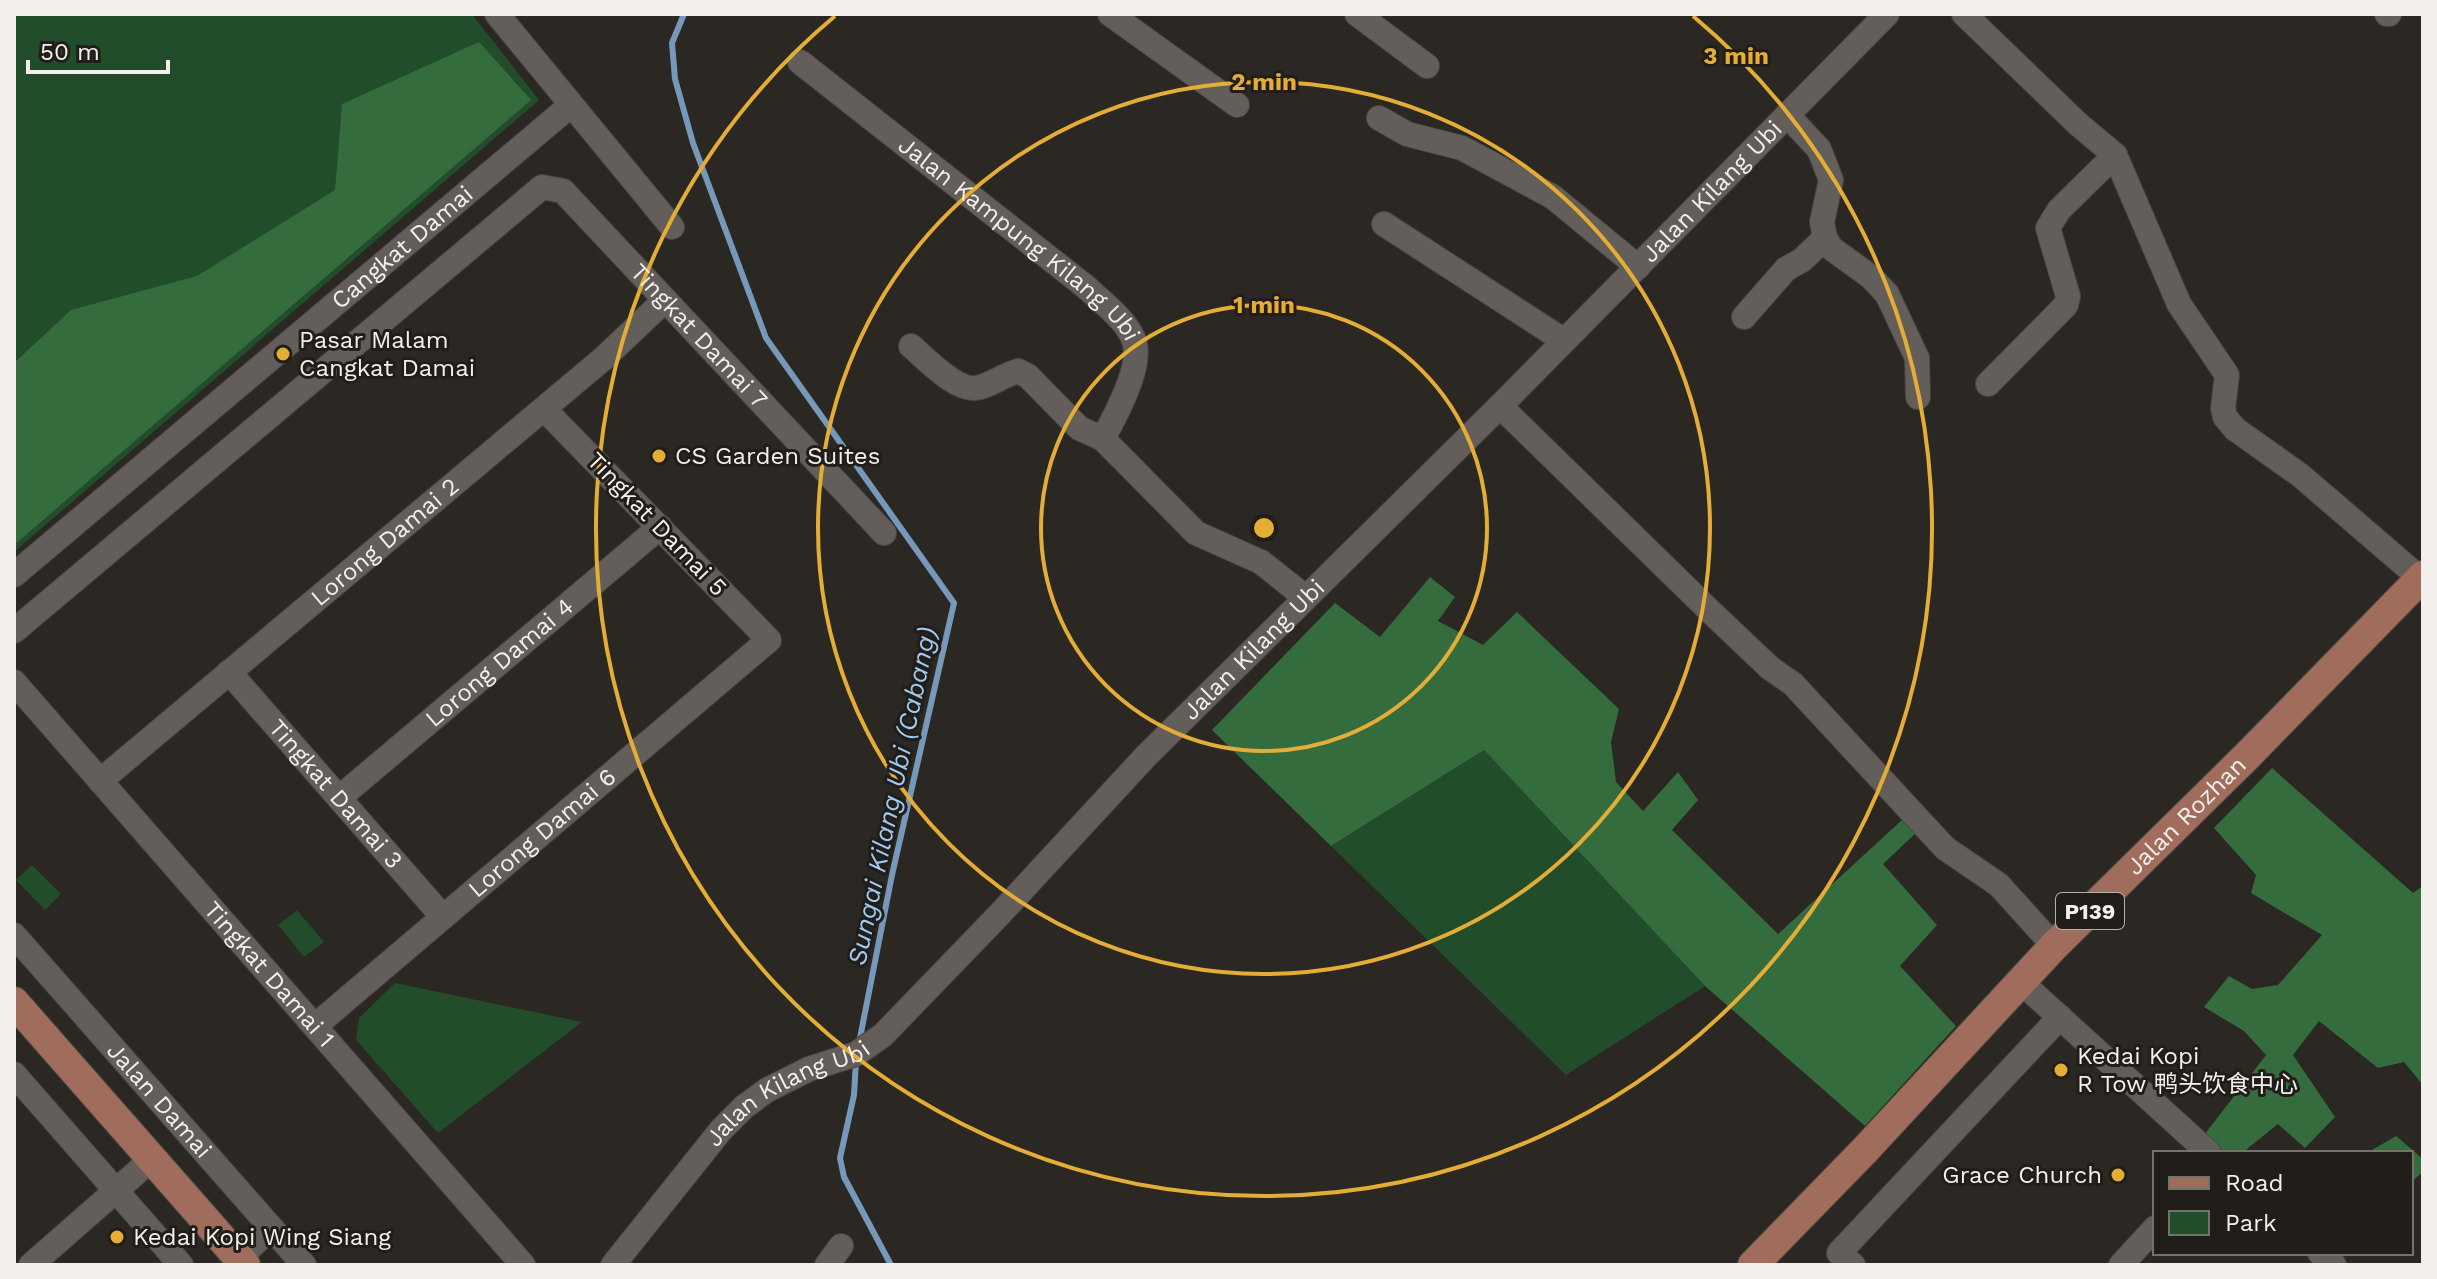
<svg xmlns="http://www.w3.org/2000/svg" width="2437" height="1279" viewBox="0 0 2437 1279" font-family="'Work Sans','Noto Sans SC',sans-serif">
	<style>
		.green { fill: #224d2a }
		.forest { fill: #346c3e }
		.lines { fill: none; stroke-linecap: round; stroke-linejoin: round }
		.stream { stroke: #7698b9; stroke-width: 6 }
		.minor-casing { stroke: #494642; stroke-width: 26 }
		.major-casing { stroke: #494642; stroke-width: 32 }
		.minor { stroke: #635e5a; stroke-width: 24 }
		.major { stroke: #a06d5c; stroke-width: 30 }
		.ring { fill: none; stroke: #e4ad35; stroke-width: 4 }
		.poi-dot { fill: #e4ad35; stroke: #211e1a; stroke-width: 3 }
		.labels { text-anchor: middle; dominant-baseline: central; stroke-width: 6; stroke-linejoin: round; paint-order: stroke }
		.shield { fill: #211e1a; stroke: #b3b0ad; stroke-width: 2 }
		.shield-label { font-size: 22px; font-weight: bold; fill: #f2efec }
		.street-label { font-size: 24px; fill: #f2efec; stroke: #211e1a }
		.poi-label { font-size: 24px; fill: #f2efec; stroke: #211e1a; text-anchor: start }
		.water-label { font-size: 26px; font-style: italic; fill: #a0c9f4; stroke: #211e1a }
		.centre { fill: #e4ad35; stroke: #211e1a; stroke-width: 4 }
		.ring-label { font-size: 24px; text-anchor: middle; font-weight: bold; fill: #e4ad35; stroke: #211e1a; stroke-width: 6; stroke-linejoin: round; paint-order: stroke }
	</style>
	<rect width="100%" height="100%" fill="#2b2723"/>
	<path class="green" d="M14 14H472L539 100 14 552Z
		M1484 750 1705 986 1566 1075 1331 846Z
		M32 865 61 894 45 910 16 880Z
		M297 910 324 942 304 957 278 925Z
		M395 983 582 1022 438 1133 356 1040 359 1018Z"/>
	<path class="forest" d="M479 42 531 100 14 545V363L71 310 197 276 335 190 342 104Z
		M1430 577 1455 597 1438 621 1483 645 1517 612 1619 709 1611 742 1616 782 1643 811 1678 772 1698 800 1672 830 1778 934 1903 819 1917 832 1883 864 1937 925 1900 966 1956 1026 1865 1126 1705 986 1484 750 1331 846 1212 730 1335 603 1380 637Z
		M2272 768 2413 893 2423 886V1085L2404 1062 2378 1068 2319 1021 2293 1055 2335 1117 2305 1148 2278 1124 2242 1153H2226L2204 1135 2266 1055 2244 1031 2204 1007 2229 976 2252 989 2278 985 2322 935 2251 893 2256 875 2214 828Z
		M2396 1136 2423 1159V1172L2411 1182V1153H2367Z"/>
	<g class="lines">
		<path class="stream" d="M684 14 672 43 675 79 693 143 766 338 954 603 892 875 859 1043
			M856 1061 854 1095 840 1158 844 1177 891 1265"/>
		<g class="minor-casing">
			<g id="minor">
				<path d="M497 14 672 227"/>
				<path d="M1110 14 1237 105"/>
				<path d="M1357 14 1427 66"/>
				<path d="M1964 14 2078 124 2115 155 2179 304 2227 375 2223 408 2225 417 2235 429 2300 475 2421 579"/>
				<path d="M2387 14H2389"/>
				<path id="s1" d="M800 62 1086 287C1102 302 1124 318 1133 338 1145 364 1115 415 1103 439L1196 533 1261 562 1305 597"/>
				<path d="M1787 115 1819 149 1831 180 1822 222 1825 238 1831 248 1871 277 1887 294 1917 358 1918 397"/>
				<path d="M1379 118 1407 134 1462 148 1553 197 1638 267"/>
				<path d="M1384 224 1563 340"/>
				<path d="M1744 317 1786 269 1802 260 1825 238"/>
				<path d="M911 346C925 358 956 391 976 388 990 386 1003 375 1018 371L1028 376 1079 428 1103 439"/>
				<path d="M1988 384 2066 305 2068 296 2048 228 2059 210 2115 155"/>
				<path d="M1500 406 1712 613 1770 668 1793 684 1945 848 1999 885 2054 946"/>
				<path id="s2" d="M14 575 571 105"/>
				<path id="s3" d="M14 631 542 187 563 191 884 533"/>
				<path id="s4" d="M229 672 443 917"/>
				<path id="s5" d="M14 682 523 1265"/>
				<path id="s6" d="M100 781 604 358 665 300"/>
				<path id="s7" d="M339 798 660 527"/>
				<path id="s8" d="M14 935 304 1265"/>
				<path d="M2021 982 2209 1153"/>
				<path id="s9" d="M315 1026 769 640 544 409"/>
				<path d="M14 1074 181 1265"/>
				<path d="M2320 1253 2334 1265"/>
				<path d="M239 1258 271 1228"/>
				<path d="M31 1265 152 1159"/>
				<path id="s10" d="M613 1265 721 1130 744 1107 767 1090 809 1069 856 1054 883 1035 998 916 1146 756 1500 406 1887 14"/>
				<path d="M827 1265 841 1246"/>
				<path d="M1853 1265 1839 1253 2060 1017"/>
				<path d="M2121 1265 2155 1228"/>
			</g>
		</g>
		<g class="major-casing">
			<g id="major">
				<path d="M14 1002 245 1265"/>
				<path id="s11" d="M1753 1265 1865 1150 2054 946 2248 755 2423 576"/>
			</g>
		</g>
		<use href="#minor" class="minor"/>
		<use href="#major" class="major"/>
	</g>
	<g class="ring">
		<circle cx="1264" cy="528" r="223"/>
		<circle cx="1264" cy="528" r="446"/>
		<path d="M1693 16A668 668 0 1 1 835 16"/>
	</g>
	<g class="poi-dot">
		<circle cx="283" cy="354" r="8"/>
		<circle cx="659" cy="456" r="8"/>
		<circle cx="2061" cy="1070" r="8"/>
		<circle cx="2118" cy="1175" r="8"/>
		<circle cx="117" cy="1237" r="8"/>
	</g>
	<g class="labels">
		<rect class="shield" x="2056" y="893" width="68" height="36" rx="6"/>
		<g class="shield-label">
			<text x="2090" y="911">P139</text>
		</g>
		<g class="street-label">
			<text stroke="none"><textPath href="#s10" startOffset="1546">Jalan Kilang Ubi</textPath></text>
			<text stroke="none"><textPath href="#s1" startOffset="282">Jalan Kampung Kilang Ubi</textPath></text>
			<text stroke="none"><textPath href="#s2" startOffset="508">Cangkat Damai</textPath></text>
			<text stroke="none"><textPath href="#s3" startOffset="910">Tingkat Damai 7</textPath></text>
			<text transform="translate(657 524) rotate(46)">Tingkat Damai 5</text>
			<text stroke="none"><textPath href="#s6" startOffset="372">Lorong Damai 2</textPath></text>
			<text stroke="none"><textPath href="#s10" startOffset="898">Jalan Kilang Ubi</textPath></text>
			<text stroke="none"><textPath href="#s7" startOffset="210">Lorong Damai 4</textPath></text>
			<text stroke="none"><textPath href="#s4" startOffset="162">Tingkat Damai 3</textPath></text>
			<text stroke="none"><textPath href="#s11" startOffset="624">Jalan Rozhan</textPath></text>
			<text stroke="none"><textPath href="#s9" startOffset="298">Lorong Damai 6</textPath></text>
			<text stroke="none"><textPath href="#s5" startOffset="388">Tingkat Damai 1</textPath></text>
			<text stroke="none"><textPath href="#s10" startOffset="250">Jalan Kilang Ubi</textPath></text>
			<text stroke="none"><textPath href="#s8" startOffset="220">Jalan Damai</textPath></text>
		</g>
		<g class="poi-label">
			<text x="299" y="340">Pasar Malam<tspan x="299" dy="28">Cangkat Damai</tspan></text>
			<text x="675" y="456">CS Garden Suites</text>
			<text x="2077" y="1056">Kedai Kopi<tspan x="2077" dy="28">R Tow 鸭头饮食中心</tspan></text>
			<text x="2102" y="1175" text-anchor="end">Grace Church</text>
			<text x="133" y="1237">Kedai Kopi Wing Siang</text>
		</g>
		<g class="water-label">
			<text transform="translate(892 796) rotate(-78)">Sungai Kilang Ubi (Cabang)</text>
		</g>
	</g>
	<circle cx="1264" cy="528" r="12" class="centre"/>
	<g class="ring-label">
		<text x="1736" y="64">3 min</text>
		<text x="1264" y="90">2 min</text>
		<text x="1264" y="313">1 min</text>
	</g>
	<rect width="2437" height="1279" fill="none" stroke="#f2efec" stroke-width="32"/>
	<rect x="2153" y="1151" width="260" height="104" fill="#211e1a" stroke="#75726e" stroke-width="2"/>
	<rect x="2169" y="1177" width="40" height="12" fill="#a06d5c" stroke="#75726e" stroke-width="2"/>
	<text x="2225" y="1191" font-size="24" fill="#f2efec">Road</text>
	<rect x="2169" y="1211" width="40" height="24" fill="#224d2a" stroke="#75726e" stroke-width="2"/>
	<text x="2225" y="1231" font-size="24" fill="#f2efec">Park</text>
	<path d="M28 60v12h140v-12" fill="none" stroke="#f2efec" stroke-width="4"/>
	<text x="40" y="60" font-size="24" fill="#f2efec" stroke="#211e1a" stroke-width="6" paint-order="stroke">50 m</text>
</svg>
